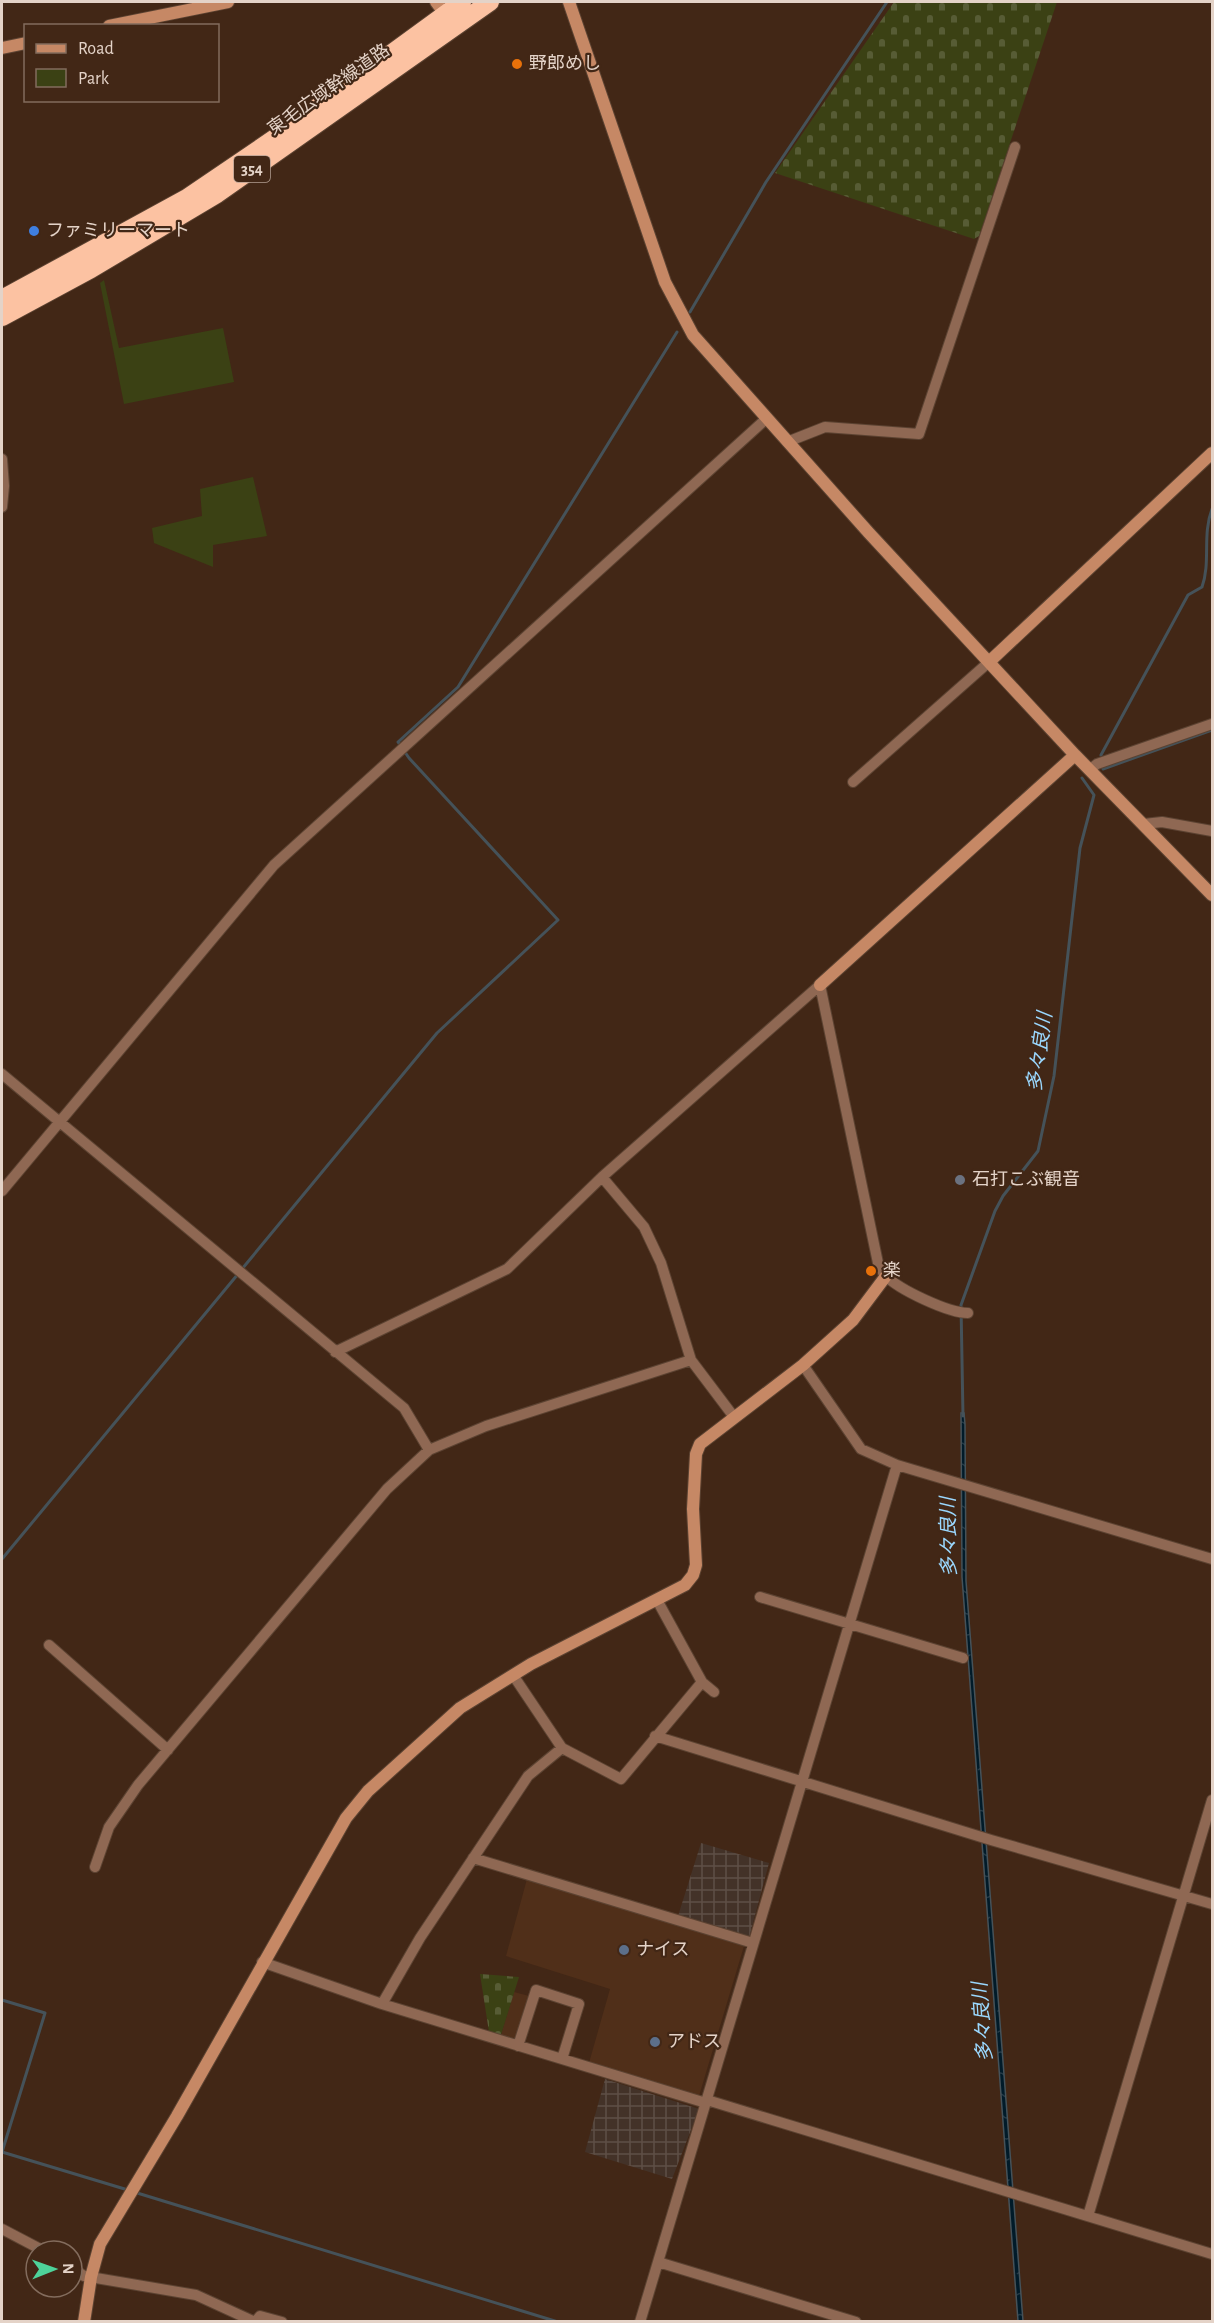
<svg xmlns="http://www.w3.org/2000/svg" width="1214" height="2323" viewBox="0 0 1214 2323" font-family="'Alegreya Sans','Noto Sans JP',sans-serif">
	<style>
		.built { fill: #502f19 }
		.industrial { fill: url(#industrial-grid) }
		.green { fill: #3b4114 }
		.cemetery { fill: url(#cemetery-stones) }
		.water { fill: url(#water-ripples); stroke: #455259; stroke-width: 1.5 }
		.lines { fill: none; stroke-linecap: round; stroke-linejoin: round }
		.stream { stroke: #455259; stroke-width: 3 }
		.street-casing { stroke: #5c4332; stroke-width: 12 }
		.secondary-casing { stroke: #5c4332; stroke-width: 14 }
		.highway-casing { stroke: #5c4332; stroke-width: 20 }
		.street { stroke: #8f6853; stroke-width: 10 }
		.secondary { stroke: #c68865; stroke-width: 12 }
		.highway { stroke: #fcc2a2; stroke-width: 18 }
		.food-dot { fill: #e8710a; stroke: #422716; stroke-width: 2 }
		.shop-dot { fill: #3f7fe0; stroke: #422716; stroke-width: 2 }
		.worship-dot { fill: #6b7280; stroke: #422716; stroke-width: 2 }
		.service-dot { fill: #5c6f8a; stroke: #422716; stroke-width: 2 }
		.labels { text-anchor: middle; dominant-baseline: central; stroke-width: 4.5; stroke-linejoin: round; paint-order: stroke }
		.shield { fill: #422716; stroke: #b39f93; stroke-width: 1.5 }
		.shield-label { font-size: 16px; font-weight: bold; fill: #e4d3c8 }
		.poi-label { font-size: 18px; fill: #e4d3c8; stroke: #422716; text-anchor: start }
		.street-label { font-size: 18px; fill: #e4d3c8; stroke: #422716 }
		.water-label { font-size: 20px; font-style: italic; fill: #9ad7fd; stroke: #422716 }
	</style>
	<defs>
		<pattern id="industrial-grid" width="8" height="8" patternUnits="userSpaceOnUse" patternTransform="scale(1.5)"><rect width="8" height="8" fill="#433228"/><path d="M0 4h8M4 0v8" fill="none" stroke="#5e4f46"/></pattern>
		<pattern id="cemetery-stones" width="16" height="16" patternUnits="userSpaceOnUse" patternTransform="scale(1.5)"><rect width="16" height="16" fill="#3b4114"/><path d="M2 7V4a2 2 0 0 1 4 0v3zM10 15v-3a2 2 0 0 1 4 0v3z" fill="#575c35"/></pattern>
		<pattern id="water-ripples" width="26" height="14" patternUnits="userSpaceOnUse" patternTransform="scale(1.5)"><rect width="26" height="14" fill="#011b29"/><path d="M2 4q2-2 4 0t4 0M15 11q2-2 4 0t4 0" fill="none" stroke="#263b47"/></pattern>
	</defs>
	<rect width="100%" height="100%" fill="#422716"/>
	<path class="built" d="M527 1879 744 1946 699 2096 589 2063 610 1989 506 1956Z
		M514 1992 533 1997 518 2042 500 2038Z"/>
	<path class="industrial" d="M701 1843 769 1863 749 1938 678 1916Z
		M605 2079 699 2109 672 2179 585 2152Z"/>
	<path class="green" d="M104 280 119 348 223 328 234 382 124 404 100 283Z
		M253 477 267 536 213 545V567L154 543 152 528 202 516 200 489Z"/>
	<path class="cemetery" d="M894 2H1057L979 236 974 239 775 173Z
		M480 1974 519 1977 500 2038 489 2032Z"/>
	<path class="water" d="M961 1413H964L965 1424 966 1581 1023 2321H1018L962 1577Z"/>
	<g class="lines">
		<path class="stream" d="M690 312 766 182 887 2
			M1101 755 1188 595 1202 587C1211 562 1202 535 1212 509
			M1103 769 1212 730
			M242 1269 437 1033 558 920 409 758 398 742 458 687 677 332
			M963 1416 961 1305 995 1211 1003 1196 1038 1151 1054 1076 1080 848 1094 795 1082 778
			M2 1559 238 1274
			M2 2000 45 2013 2 2152 128 2190
			M134 2192 558 2322"/>
		<g class="street-casing">
			<path id="street" d="M787 442 825 427 919 434 1015 147
				M2 459 4 486 2 507
				M1089 770 1097 764 1212 724
				M853 782 989 662
				M1144 824 1162 822 1212 831
				M2 1074 404 1408 429 1450
				M602 1177 644 1227 661 1263 691 1360 734 1417
				M2 1191 274 865 766 419
				M335 1352 507 1269 602 1177 820 985 878 1263C880 1267 882 1272 885 1275 899 1290 949 1313 968 1313
				M803 1365 861 1449 897 1465 1212 1559
				M760 1597 963 1658
				M657 1600 702 1682 714 1692
				M49 1645 168 1750
				M513 1675 562 1748
				M655 1736 991 1840 1212 1904
				M473 1858 753 1943
				M95 1867 109 1827 138 1785 387 1489 429 1450 486 1426 691 1360
				M262 1962 382 2004 706 2103
				M382 2004 420 1938 528 1776 562 1748 621 1779 702 1682
				M518 2046 536 1990 579 2004 562 2059
				M707 2100 1212 2254
				M1088 2216 1212 1800
				M2 2229 44 2251
				M658 2262 856 2322
				M72 2268 84 2276 196 2295 255 2322
				M255 2322 260 2316 282 2322
				M640 2322 897 1465"/>
		</g>
		<g class="secondary-casing">
			<path id="secondary" d="M436 2 445 14
				M569 2 665 282 693 335 869 533 1075 755 1212 895
				M109 26 228 2
				M2 48 26 43
				M989 662 1212 453
				M820 985 1075 755
				M84 2322 91 2277 100 2244 177 2116 346 1818 368 1791 460 1708 531 1664 685 1585 693 1575 696 1565 693 1509 696 1454 700 1444 803 1365 853 1320 886 1276"/>
		</g>
		<g class="highway-casing">
			<path id="highway" d="M2 299 187 198 281 134 462 2
				M2 317 91 269 217 194 490 2"/>
		</g>
		<use href="#street" class="street"/>
		<use href="#secondary" class="secondary"/>
		<use href="#highway" class="highway"/>
	</g>
	<g class="food-dot">
		<circle cx="517" cy="64" r="6"/>
		<circle cx="871" cy="1271" r="6"/>
	</g>
	<circle class="shop-dot" cx="34" cy="231" r="6"/>
	<circle class="worship-dot" cx="960" cy="1180" r="6"/>
	<g class="service-dot">
		<circle cx="624" cy="1950" r="6"/>
		<circle cx="655" cy="2042" r="6"/>
	</g>
	<g class="labels">
		<rect class="shield" x="234" y="156" width="36" height="26" rx="4.5"/>
		<g class="shield-label">
			<text x="252" y="169">354</text>
		</g>
		<g class="poi-label">
			<text x="529" y="64">野郎めし</text>
			<text x="46" y="231">ファミリーマート</text>
			<text x="972" y="1180">石打こぶ観音</text>
			<text x="883" y="1271">楽</text>
			<text x="636" y="1950">ナイス</text>
			<text x="667" y="2042">アドス</text>
		</g>
		<g class="street-label">
			<text transform="translate(329 90) rotate(-35)">東毛広域幹線道路</text>
		</g>
		<g class="water-label">
			<text transform="translate(1040 1052) rotate(-82)">多々良川</text>
			<text transform="translate(949 1537) rotate(-91)">多々良川</text>
			<text transform="translate(983 2022) rotate(-94)">多々良川</text>
		</g>
	</g>
	<rect width="1214" height="2323" fill="none" stroke="#e4d3c8" stroke-width="6"/>
	<rect x="24" y="24" width="195" height="78" fill="#422716" stroke="#836c5d" stroke-width="1.5"/>
	<rect x="36" y="44" width="30" height="9" fill="#c68865" stroke="#836c5d" stroke-width="1.5"/>
	<text x="78" y="54" font-size="18" fill="#e4d3c8">Road</text>
	<rect x="36" y="69" width="30" height="18" fill="#3b4114" stroke="#836c5d" stroke-width="1.5"/>
	<text x="78" y="84" font-size="18" fill="#e4d3c8">Park</text>
	<g transform="translate(54 2269) rotate(89)"><circle r="28" fill="#422716" stroke="#836c5d" stroke-width="1.5"/>
	<path d="M0-4.5L10 22L0 15L-10 22Z" fill="#4ed39a"/>
	<text y="-9" font-size="16" font-weight="bold" text-anchor="middle" fill="#e4d3c8">N</text>
	</g>
</svg>
